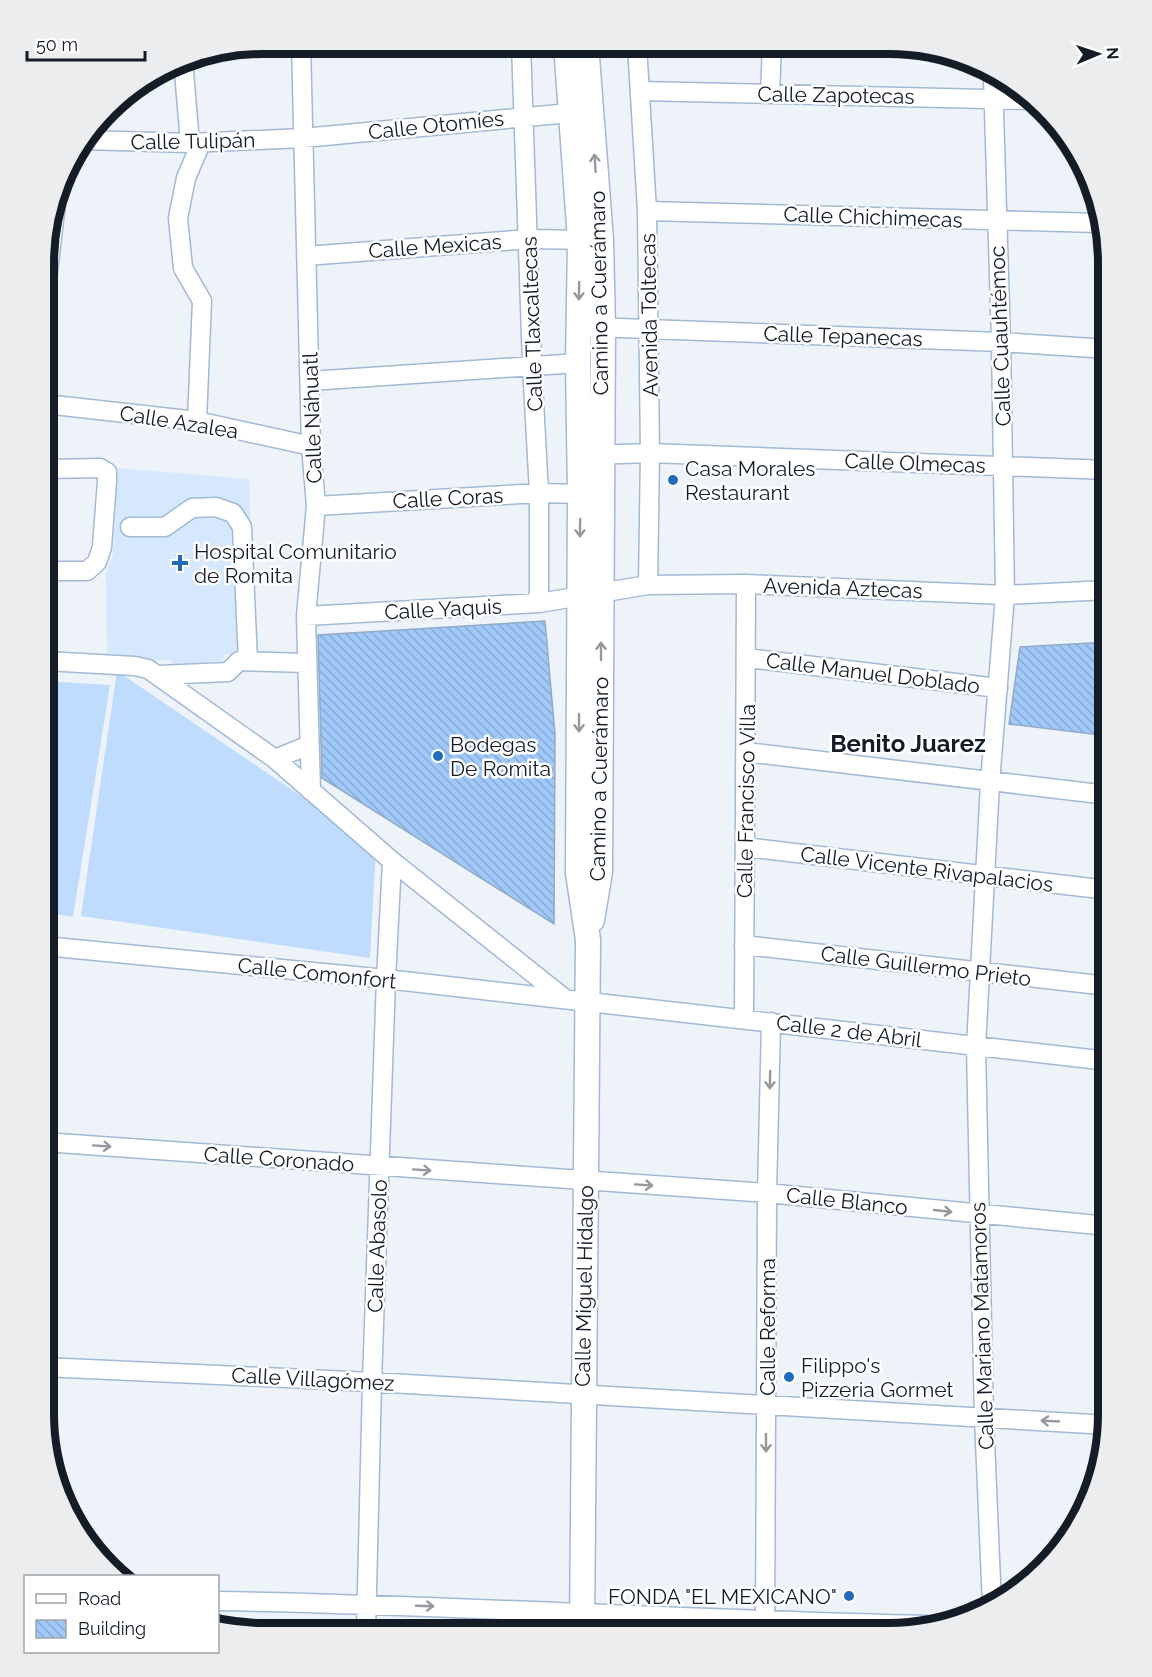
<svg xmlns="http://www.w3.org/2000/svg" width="1152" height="1677" viewBox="0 0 1152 1677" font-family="Raleway,sans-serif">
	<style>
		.built { fill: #d6e8fe }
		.grass { fill: #bfdbfd }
		.building { fill: url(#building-back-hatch); stroke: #93aac6; stroke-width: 1.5 }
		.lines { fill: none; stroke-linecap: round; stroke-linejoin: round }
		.minor-casing { stroke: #a2b9d6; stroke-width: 21 }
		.major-casing { stroke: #a2b9d6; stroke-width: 27 }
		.minor { stroke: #fff; stroke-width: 18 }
		.major { stroke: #fff; stroke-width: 24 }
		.oneway { stroke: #95999e }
		.poi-dot { fill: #216bbb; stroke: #fff; stroke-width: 2 }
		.labels { text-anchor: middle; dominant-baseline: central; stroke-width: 5; stroke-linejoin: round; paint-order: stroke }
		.street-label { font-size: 21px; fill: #141d27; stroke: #fff }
		.poi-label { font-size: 21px; fill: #141d27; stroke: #fff; text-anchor: start }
		.quarter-label { font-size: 24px; font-weight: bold; fill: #141d27; stroke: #fff }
		.rim { fill: none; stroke: #141d27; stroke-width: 8 }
	</style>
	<defs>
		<pattern id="building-back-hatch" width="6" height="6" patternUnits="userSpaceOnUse" patternTransform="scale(1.5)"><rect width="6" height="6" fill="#a0c8f8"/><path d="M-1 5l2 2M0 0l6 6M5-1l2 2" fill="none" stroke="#89abd5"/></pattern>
	</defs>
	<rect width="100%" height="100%" fill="#eef3f9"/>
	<path class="built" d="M118 468 249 479 254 650 242 654 224 655 223 661 172 664 171 660 153 661 107 653 106 573 113 554Z"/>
	<path class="grass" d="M117 671 376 847 370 958 81 916Z
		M45 681 110 685 73 917 44 912Z"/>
	<path class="building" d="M545 621 555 735 554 924 322 778 318 635Z
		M1108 642V736L1009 724 1020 647Z"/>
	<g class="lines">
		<g class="minor-casing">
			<path id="minor" d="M301 44 311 446 316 506 306 616 311 791
				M521 44 532 365 539 493V603
				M637 45 647 211 650 453 648 585
				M183 60 190 143
				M640 91 1032 100
				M770 94 772 45
				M84 140 190 143 303 138 570 113
				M647 211 1099 223
				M306 256 529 239 591 240
				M45 298 56 203
				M592 327 1001 342 1108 349
				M310 381 578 363
				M45 404 197 421 311 446
				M197 421 202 301 183 268 178 218 186 178 201 143
				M592 455 650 453 1108 470
				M316 506 539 493 580 494
				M130 527H165L192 508 216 507 233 513 242 527 248 661
				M45 571H87L97 562 102 547 107 481V472L100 468 45 469
				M306 616 539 603 648 585 746 584 1005 595 1108 590
				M747 658 998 688
				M45 661 135 666 148 669 275 759 392 861 564 998
				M158 675 228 672 239 661 307 663
				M746 752 1108 795
				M275 759 309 745
				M745 847 1108 890
				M744 945 1108 986
				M44 946 386 979 1108 1061
				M744 1019 746 584
				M44 1142 767 1193 1108 1226
				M44 1367 372 1382 1108 1425
				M218 1601C454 1605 690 1620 926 1625
				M992 1606 984 1417 976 1047 990 783 1005 595 1001 342 993 77
				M366 1632 372 1382 386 979 392 861
				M765 1632 767 1193 771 1022"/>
		</g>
		<g class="major-casing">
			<path id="major" d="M566 44 580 240 578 363 580 494 578 873 588 940 582 1633
				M586 44 601 240 603 328 600 872 592 920"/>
		</g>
		<use href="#minor" class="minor"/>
		<use href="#major" class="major"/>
	</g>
	<defs><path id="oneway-shaft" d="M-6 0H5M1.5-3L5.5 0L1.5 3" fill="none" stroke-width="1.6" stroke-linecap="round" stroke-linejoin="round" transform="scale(1.5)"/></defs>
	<g class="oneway">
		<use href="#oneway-shaft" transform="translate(595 163) rotate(-94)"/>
		<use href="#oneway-shaft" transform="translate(579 291) rotate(91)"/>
		<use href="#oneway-shaft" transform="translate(580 528) rotate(91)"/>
		<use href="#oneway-shaft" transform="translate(601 651) rotate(-90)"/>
		<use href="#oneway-shaft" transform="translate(579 723) rotate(90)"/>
		<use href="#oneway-shaft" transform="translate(770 1080) rotate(91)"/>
		<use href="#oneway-shaft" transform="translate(102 1146) rotate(4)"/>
		<use href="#oneway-shaft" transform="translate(422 1170) rotate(4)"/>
		<use href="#oneway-shaft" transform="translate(644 1185) rotate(4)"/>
		<use href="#oneway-shaft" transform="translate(943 1211) rotate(6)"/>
		<use href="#oneway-shaft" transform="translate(1050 1421) rotate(-177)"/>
		<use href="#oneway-shaft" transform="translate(766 1443) rotate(90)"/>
		<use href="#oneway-shaft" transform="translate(425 1606) rotate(2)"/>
	</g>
	<g class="poi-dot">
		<circle cx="673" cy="480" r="6"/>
		<path d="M177 554h6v6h6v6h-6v6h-6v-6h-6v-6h6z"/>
		<circle cx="438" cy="756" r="6"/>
		<circle cx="789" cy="1377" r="6"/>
		<circle cx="849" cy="1596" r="6"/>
	</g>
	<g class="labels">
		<g class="street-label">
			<text transform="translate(836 95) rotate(1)">Calle Zapotecas</text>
			<text transform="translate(436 125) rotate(-6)">Calle Otomíes</text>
			<text transform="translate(193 141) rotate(-1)">Calle Tulipán</text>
			<text transform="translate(873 217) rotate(2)">Calle Chichimecas</text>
			<text transform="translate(435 246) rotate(-4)">Calle Mexicas</text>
			<text transform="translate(599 293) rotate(-91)">Camino a Cuerámaro</text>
			<text transform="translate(649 315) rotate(-91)">Avenida Toltecas</text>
			<text transform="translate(532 324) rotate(-92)">Calle Tlaxcaltecas</text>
			<text transform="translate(843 336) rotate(2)">Calle Tepanecas</text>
			<text transform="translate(1000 336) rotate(-92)">Calle Cuauhtémoc</text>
			<text transform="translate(312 418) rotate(-92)">Calle Náhuatl</text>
			<text transform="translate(179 422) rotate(9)">Calle Azalea</text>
			<text transform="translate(915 463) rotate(2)">Calle Olmecas</text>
			<text transform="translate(448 498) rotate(-3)">Calle Coras</text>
			<text transform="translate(843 588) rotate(2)">Avenida Aztecas</text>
			<text transform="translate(443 609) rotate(-3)">Calle Yaquis</text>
			<text transform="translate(873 673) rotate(7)">Calle Manuel Doblado</text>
			<text transform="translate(599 779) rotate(-89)">Camino a Cuerámaro</text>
			<text transform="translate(746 801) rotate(-89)">Calle Francisco Villa</text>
			<text transform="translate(927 869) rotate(7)">Calle Vicente Rivapalacios</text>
			<text transform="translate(926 966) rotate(7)">Calle Guillermo Prieto</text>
			<text transform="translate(317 973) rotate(6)">Calle Comonfort</text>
			<text transform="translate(849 1031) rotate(7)">Calle 2 de Abril</text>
			<text transform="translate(279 1159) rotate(4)">Calle Coronado</text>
			<text transform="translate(847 1201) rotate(6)">Calle Blanco</text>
			<text transform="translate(377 1246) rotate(-88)">Calle Abasolo</text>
			<text transform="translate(584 1286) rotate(-89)">Calle Miguel Hidalgo</text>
			<text transform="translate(982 1326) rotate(-92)">Calle Mariano Matamoros</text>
			<text transform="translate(767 1327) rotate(-90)">Calle Reforma</text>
			<text transform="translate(313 1379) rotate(3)">Calle Villagómez</text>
		</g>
		<g class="poi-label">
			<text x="685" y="468">Casa Morales<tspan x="685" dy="24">Restaurant</tspan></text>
			<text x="194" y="551">Hospital Comunitario<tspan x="194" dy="24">de Romita</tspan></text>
			<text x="450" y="744">Bodegas<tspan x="450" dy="24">De Romita</tspan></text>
			<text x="801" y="1365">Filippo's<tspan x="801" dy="24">Pizzeria Gormet</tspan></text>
			<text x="837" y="1596" text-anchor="end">FONDA "EL MEXICANO"</text>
		</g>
		<g class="quarter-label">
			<text x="908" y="743">Benito Juarez</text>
		</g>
	</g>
	<path d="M0 0H1152V1677H0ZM263 54H889A209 209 0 0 1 1098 263V1414A209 209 0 0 1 889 1623H263A209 209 0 0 1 54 1414V263A209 209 0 0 1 263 54Z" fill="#ecedee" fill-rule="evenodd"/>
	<path class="rim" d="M263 54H889A209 209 0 0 1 1098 263V1414A209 209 0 0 1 889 1623H263A209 209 0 0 1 54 1414V263A209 209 0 0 1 263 54Z"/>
	<rect x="24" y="1575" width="195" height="78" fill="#ffffff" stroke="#a1a5a9" stroke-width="1.5"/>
	<rect x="36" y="1594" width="30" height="9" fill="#ffffff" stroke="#a1a5a9" stroke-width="1.5"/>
	<text x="78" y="1605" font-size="18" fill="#141d27">Road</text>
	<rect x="36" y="1620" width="30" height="18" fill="url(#building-back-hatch)" stroke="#a1a5a9" stroke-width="1.5"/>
	<text x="78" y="1635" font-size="18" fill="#141d27">Building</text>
	<g transform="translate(1098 54) rotate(88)" stroke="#ffffff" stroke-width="4.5" paint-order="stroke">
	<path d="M0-4.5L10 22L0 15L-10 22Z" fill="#141d27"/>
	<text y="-9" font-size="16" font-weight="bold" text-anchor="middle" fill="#141d27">N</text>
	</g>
	<path d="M27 51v9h118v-9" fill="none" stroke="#141d27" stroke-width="3"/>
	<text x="36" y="51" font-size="18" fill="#141d27" stroke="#ffffff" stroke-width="4.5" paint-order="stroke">50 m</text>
</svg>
